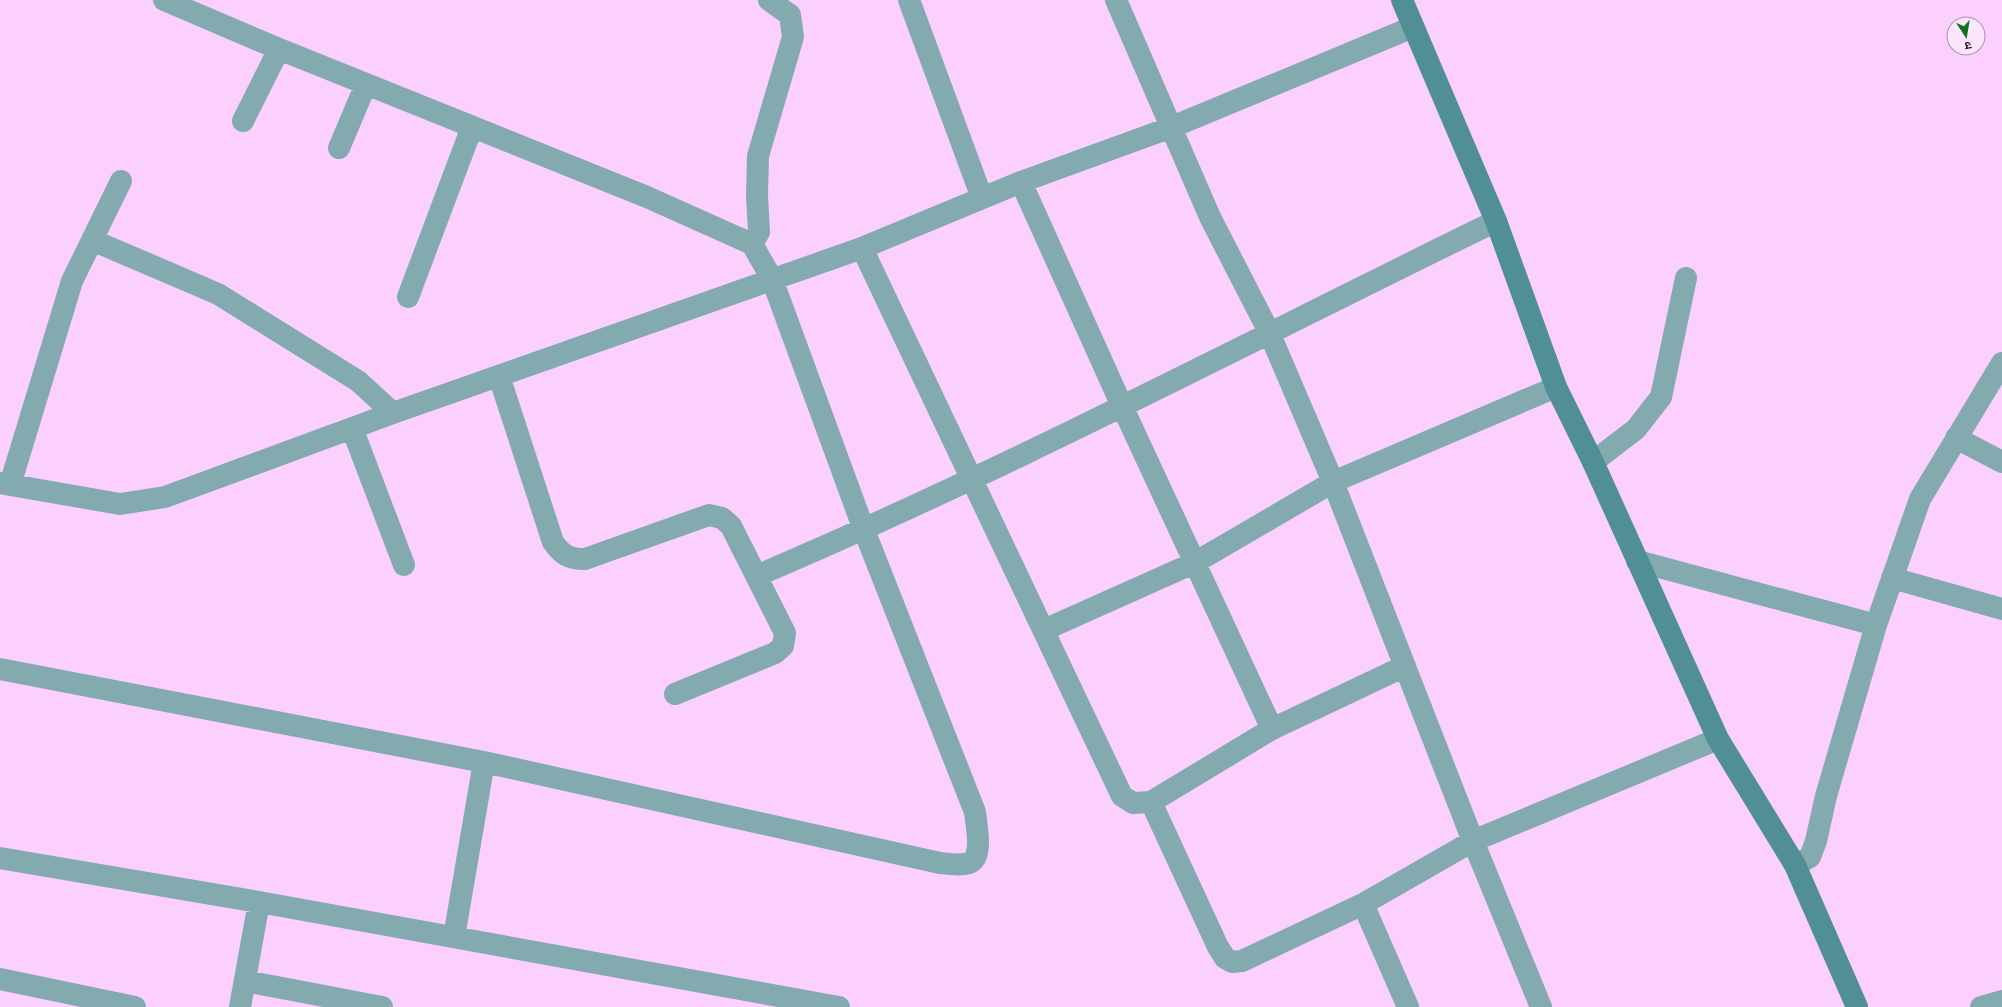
<svg xmlns="http://www.w3.org/2000/svg" width="2002" height="1007" viewBox="0 0 2002 1007" font-family="'Exo 2','Noto Sans Devanagari',sans-serif">
	<style>
		.lines { fill: none; stroke-linecap: round; stroke-linejoin: round }
		.minor { stroke: #83aaaf; stroke-width: 22 }
		.secondary { stroke: #508f96; stroke-width: 22 }
	</style>
	<rect width="100%" height="100%" fill="#fbd0fe"/>
	<g class="lines">
		<path class="minor" d="M909 0 982 198
			M1116 0 1210 217 1269 332 1333 482 1473 841 1541 1007
			M243 121 279 49
			M339 148 366 84
			M1021 182 1122 406 1272 729
			M92 240 218 294 358 381 393 413
			M752 244 759 232 757 195 758 156 793 37 790 15 769 0
			M862 248 1122 796 1133 803 1151 802 1272 729 1405 666
			M408 297 472 127
			M499 376 553 542C562 555 569 559 585 559L709 515 722 518 731 526 785 633 783 646 775 653 675 694
			M352 428 404 565
			M1956 438 2002 462
			M1593 462 1636 429 1661 397 1686 278
			M0 483 120 504 165 497 393 413 862 248 1021 182 1172 127 1413 27
			M10 485 72 281 121 181
			M1637 561 1876 625
			M756 576C1008 469 1250 341 1496 221
			M1892 578 2002 609
			M1044 630 1196 562 1333 482 1556 387
			M0 669 484 762 940 863C949 864 960 866 969 863 984 858 976 824 975 812L864 530 772 279 752 244 647 197 279 49 164 0
			M1151 802 1218 947 1225 958 1232 962 1242 961 1363 904 1473 841 1718 739
			M0 858 259 902 839 1007
			M1795 865 1810 857 1816 841 1826 796 1876 625 1920 499 2002 363
			M1363 904 1408 1007
			M454 937 484 762
			M0 979 135 1007
			M245 981 382 1007
			M240 1007 259 902
			M1981 1007 2002 1001"/>
		<path class="secondary" d="M1402 0 1496 221 1556 387 1593 462 1718 739 1795 865 1857 1007"/>
	</g>
	<g transform="translate(1966 36) rotate(168)"><circle r="19" fill="#fce6fd" stroke="#a792a8"/>
	<path d="M0-3L7 15L0 10L-7 15Z" fill="#11701e"/>
	<text y="-6" font-size="11" font-weight="bold" text-anchor="middle" fill="#281429">उ</text>
	</g>
</svg>
